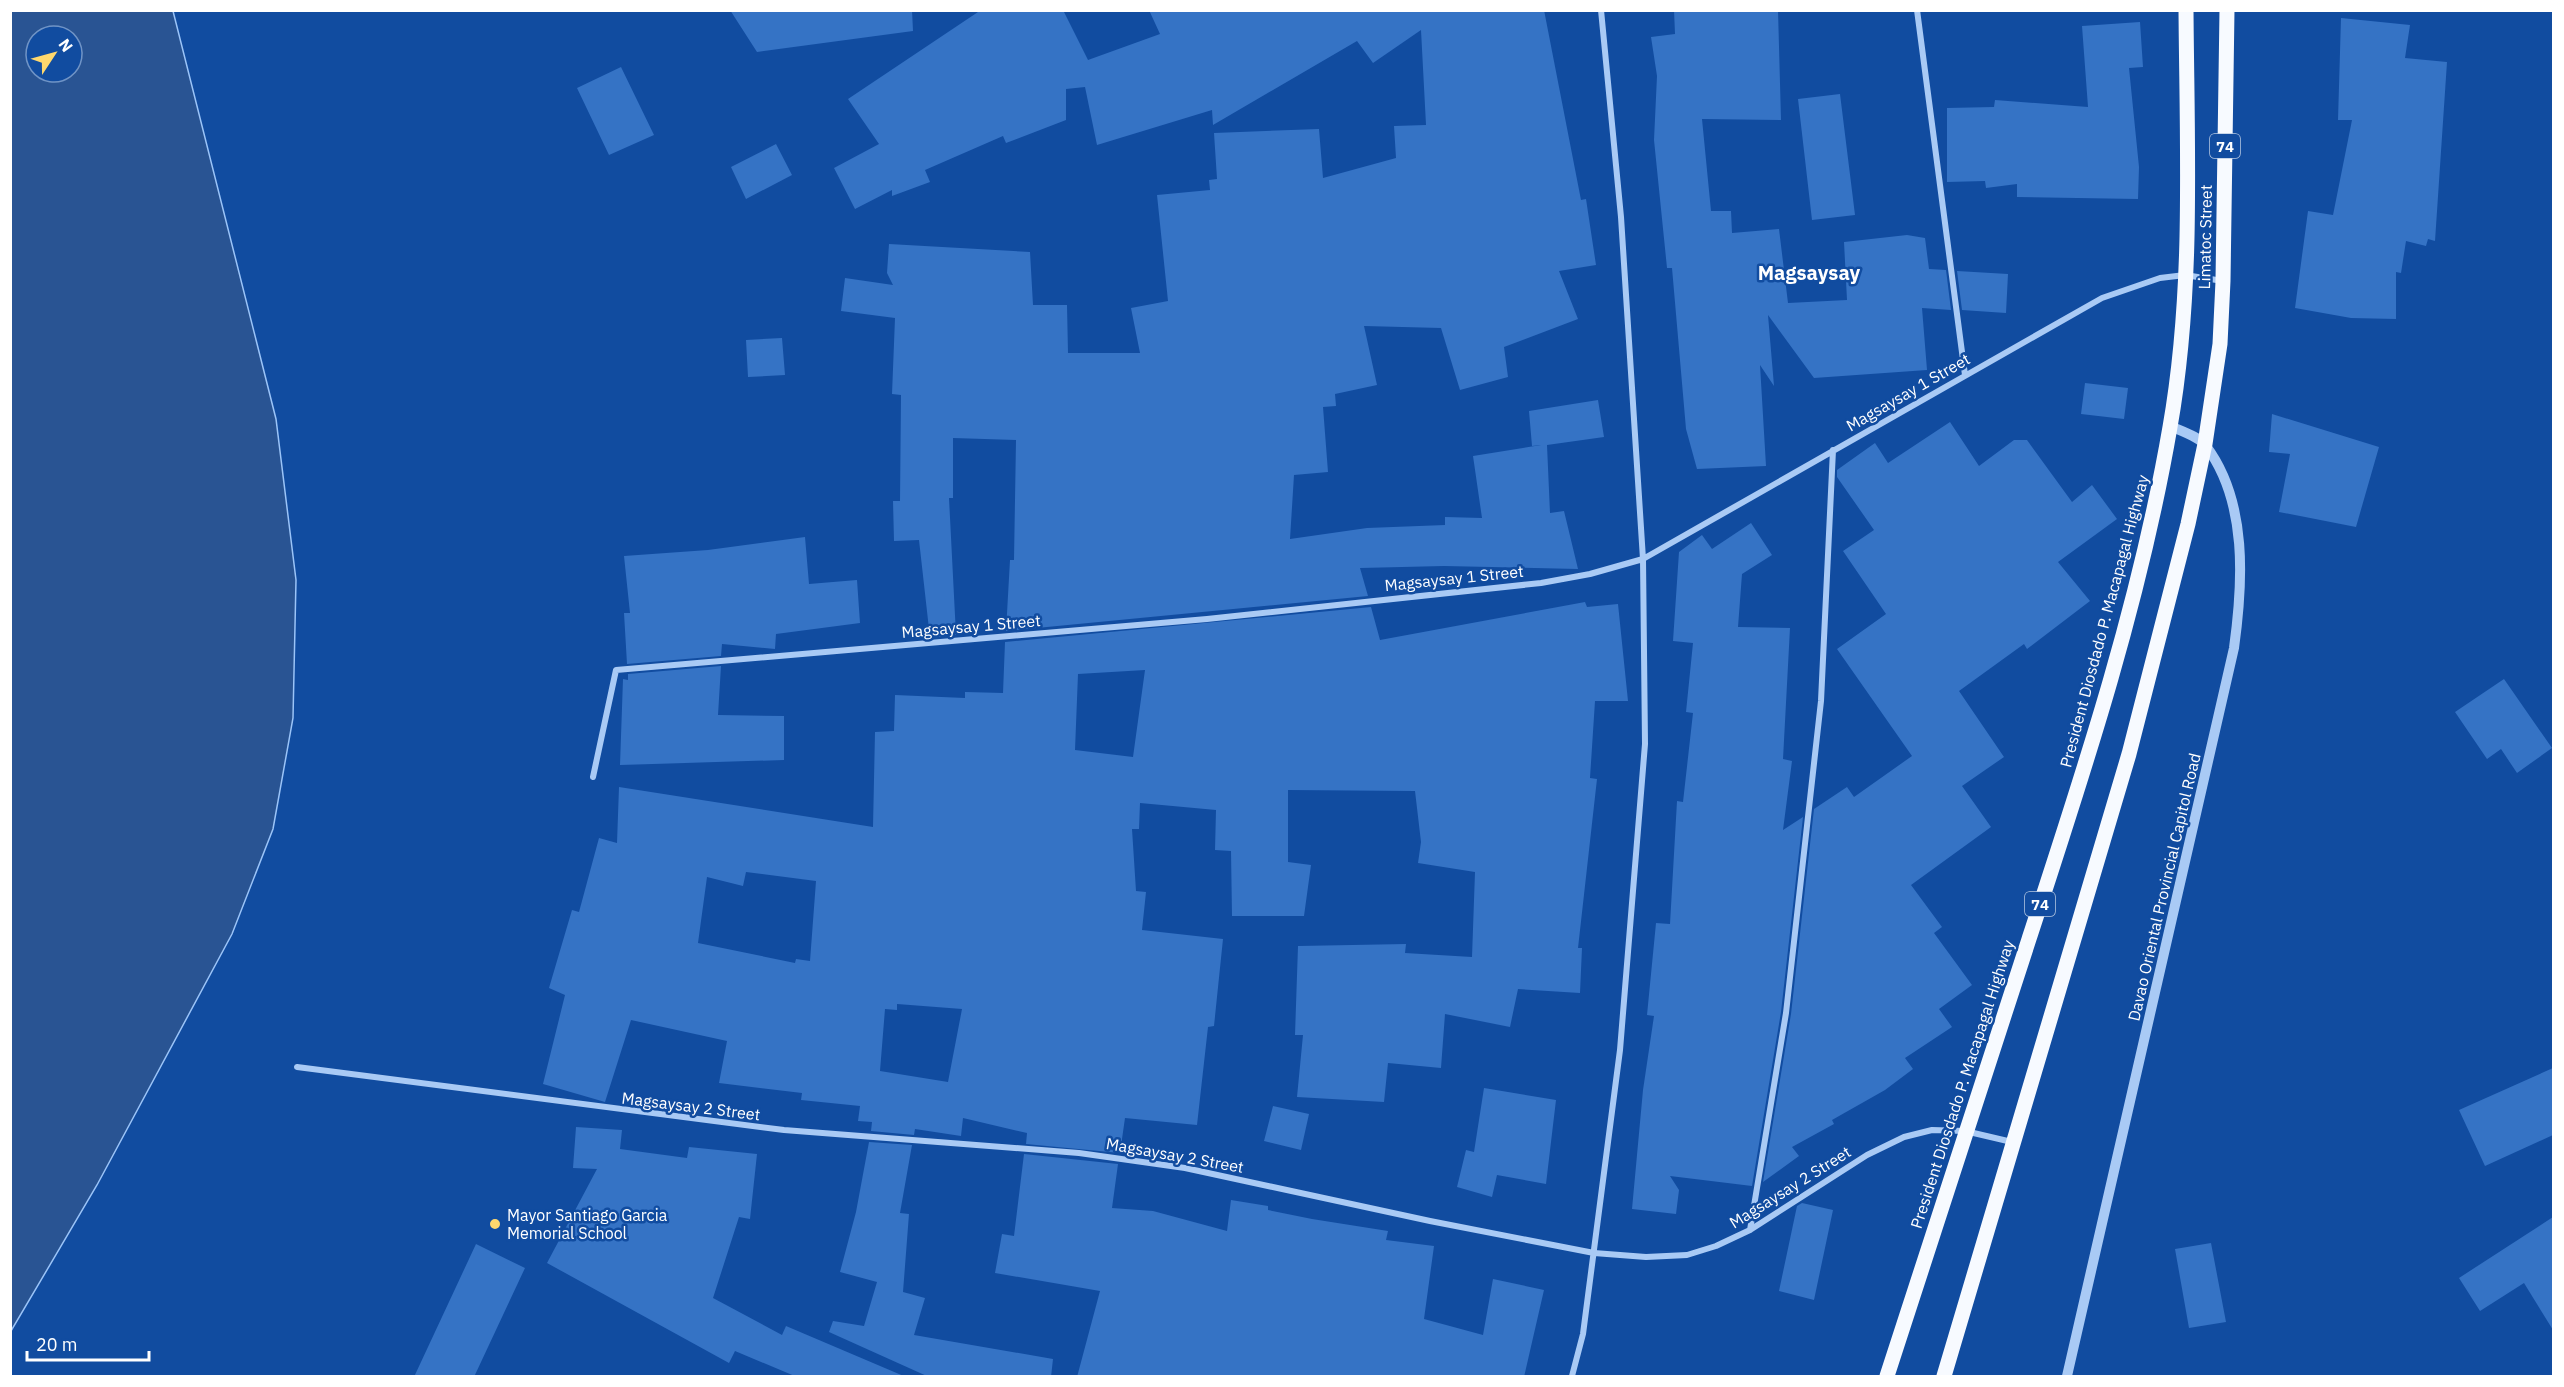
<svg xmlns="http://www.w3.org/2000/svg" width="2564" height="1387" viewBox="0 0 2564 1387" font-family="'IBM Plex Sans',sans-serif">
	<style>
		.water { fill: #295493; stroke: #9bc4f8; stroke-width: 1.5; fill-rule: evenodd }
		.building { fill: #3573c5; fill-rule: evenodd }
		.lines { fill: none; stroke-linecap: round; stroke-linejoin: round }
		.minor { stroke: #a9caf5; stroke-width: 6 }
		.tertiary { stroke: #a9caf5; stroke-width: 10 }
		.primary { stroke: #f7faff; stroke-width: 15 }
		.poi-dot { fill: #ffd86d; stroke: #114ca0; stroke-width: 2 }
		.labels { text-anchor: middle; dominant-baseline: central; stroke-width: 5; stroke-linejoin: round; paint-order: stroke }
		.shield { fill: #114ca0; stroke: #b8c9e2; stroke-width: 1.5 }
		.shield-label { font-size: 15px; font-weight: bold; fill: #fff }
		.street-label { font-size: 16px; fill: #fff; stroke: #114ca0 }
		.poi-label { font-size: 16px; fill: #fff; stroke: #114ca0; text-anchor: start }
		.quarter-label { font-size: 20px; font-weight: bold; fill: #fff; stroke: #114ca0 }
	</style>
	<rect width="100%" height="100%" fill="#114ca0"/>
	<path class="water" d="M11 10 173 11 276 419 296 580 293 718 273 829 232 934 97 1185 11 1331ZM36 36H72V72H36Z"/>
	<path class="building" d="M730 10H912L913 31 757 52Z
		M981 10H1063L1088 60 1160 34 1149 10H1544L1581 200 1586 199 1596 265 1559 271 1578 319 1504 347 1508 377 1460 390 1441 328 1364 326 1377 385 1335 394 1336 406 1323 407 1328 472 1294 475 1290 539 1367 528 1445 525V517L1482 518 1473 456 1541 445 1532 446 1529 411 1598 400 1604 437 1547 445 1550 513 1564 511 1578 569 1444 566 1360 568 1368 596 1006 631 1010 560H1014L1016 440 953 438V498H949L956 635 930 638 919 540 894 541 893 501H900L901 395 892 394 895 318 841 311 845 278 893 285 887 273 889 244 1030 252 1033 305H1067L1068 353H1140L1131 308 1168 301 1157 195 1210 190 1209 180 1217 179 1214 133 1319 129 1323 178 1396 158 1394 126 1426 125 1421 30 1373 63 1357 41 1213 125 1212 110 1097 145 1085 87 1066 89V120L1006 143 1003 136 925 170 930 182 892 196V190L855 209 834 168 879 144 848 99Z
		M1674 10H1778L1781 120 1702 119 1711 211H1731L1732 233 1779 229 1788 303 1847 300 1844 242 1907 235 1925 238 1929 269 1946 270 1951 310 1922 308 1927 370 1814 378 1768 315 1774 386 1760 365 1766 466 1697 469 1686 429 1672 268H1667L1654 140 1657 76 1651 37 1675 34Z
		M2341 18 2410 25 2405 58 2447 62 2435 241 2428 239 2426 246 2406 241 2401 273 2396 272V319L2351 318 2295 308 2308 211 2333 215 2352 120H2338Z
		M2140 22 2143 67 2129 68 2139 167 2138 199 2017 197V184L1986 188 1985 181 1947 182V108L1994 107 1995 100 2088 107 2082 26Z
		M621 67 654 135 609 155 577 88Z
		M1840 94 1855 215 1812 220 1798 99Z
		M776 144 792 175 746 199 731 167Z
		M1957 271 2008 274 2006 313 1962 310Z
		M782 338 785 375 748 377 746 340Z
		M2085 383 2128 388 2124 419 2081 414Z
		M2272 414 2379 447 2356 527 2279 512 2290 454 2269 452Z
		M1950 422 1979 466 2014 440H2027L2072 502 2092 485 2117 519 2058 562 2090 601 2027 649 2024 644 1959 691 2004 757 1962 786 1991 827 1911 885 1942 927 1934 933 1972 985 1939 1009 1952 1027 1905 1058 1913 1069 1885 1090 1832 1120 1834 1124 1792 1147 1799 1156 1763 1182 1791 1014 1814 809 1847 787 1854 797 1912 756 1837 649 1886 614 1843 551 1874 530 1837 477V470L1875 443 1888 463Z
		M1751 523 1772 555 1742 574 1738 627 1790 628 1783 759 1792 761 1783 830 1803 817 1781 1012 1752 1186 1670 1176 1679 1190 1676 1214 1632 1209 1643 1090 1654 1016 1647 1015 1656 923 1670 924 1677 801 1683 802 1693 713 1686 712 1693 643 1673 641 1679 552 1702 535 1712 549Z
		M805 537 809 584 857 580 860 623 776 634 775 649 722 644 721 656 627 664 624 613H630L624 556 708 550Z
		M1585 602 1587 607 1618 604 1628 701H1595L1590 778 1597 779 1578 948H1582L1580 993 1518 989 1510 1027 1445 1014 1441 1068 1388 1063 1384 1102 1297 1097 1303 1035H1295L1298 946 1406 944 1405 953 1472 957 1475 872 1418 863 1421 842 1415 791 1288 790V862L1311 865 1304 916H1232L1231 851 1215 850 1216 810 1140 803 1139 829H1132L1136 891 1146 892 1142 930 1223 939 1214 1026 1208 1027 1197 1125 1125 1118 1120 1153 1026 1144 1027 1133 963 1118 961 1136 915 1129 914 1135 871 1131 872 1122 858 1121 860 1106 801 1100 802 1093 719 1083 727 1041 631 1020 605 1102 543 1084 565 995 549 988 572 910 579 912 599 838 617 843 619 787 873 827 875 732 894 731 895 695 965 698V692L1003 693 1005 642 1371 607 1380 640ZM1145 670 1133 757 1075 750 1078 674ZM746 872 816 881 810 961 796 959 795 963 698 943 707 877 743 886ZM897 1004 962 1009 948 1082 880 1071 885 1009 897 1010Z
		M721 666 718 715 784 716V760L620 765 623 679 628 680V674Z
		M2504 679 2552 748 2517 773 2501 749 2487 759 2455 712Z
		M2553 1068V1135L2485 1166 2459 1110Z
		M1484 1088 1556 1100 1546 1184 1497 1175 1492 1197 1457 1187 1466 1150 1474 1152Z
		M1273 1106 1309 1114 1301 1150 1264 1141Z
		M576 1127 622 1130 620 1149 687 1158 689 1147 757 1154 750 1219 739 1217 713 1298 782 1335 786 1326 906 1377H797L735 1351 729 1363 547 1263 597 1169 573 1168Z
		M869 1142 912 1145 900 1213 909 1214 903 1292 925 1298 914 1335 1053 1359 1051 1377H929L829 1332 833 1321 864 1326 877 1282 840 1272 856 1212Z
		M1024 1154 1118 1164 1112 1208 1153 1211 1227 1231 1231 1200 1268 1206V1210L1312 1219 1388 1231 1386 1240 1434 1246 1424 1319 1483 1335 1493 1279 1544 1290 1524 1377H1077L1100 1291 995 1273 1002 1234 1014 1236Z
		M1802 1203 1833 1210 1814 1300 1779 1291 1797 1206Z
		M2553 1217V1330L2524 1283 2480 1311 2459 1278Z
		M2211 1243 2226 1322 2189 1328 2175 1249Z
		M476 1244 525 1268 474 1377H414Z"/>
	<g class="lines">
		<path class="minor" d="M1917 10 1965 375
			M593 777 616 670 1207 619 1541 583 1590 574 1643 559 2102 298 2160 278 2185 275 2223 281
			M297 1067 784 1130 1079 1153 1185 1168 1430 1221 1594 1253 1646 1257 1687 1255 1716 1246 1750 1230 1867 1155 1904 1137 1932 1130 1965 1131 2012 1142
			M1750 1230 1786 1013 1821 701 1833 450
			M1572 1376 1583 1334 1620 1050 1645 744 1643 559 1621 217 1601 10"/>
		<path class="tertiary" d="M2067 1376 2234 648C2243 583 2248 502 2206 446 2200 437 2181 431 2170 426"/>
		<path class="primary" d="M1887 1376C1934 1230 1981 1084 2029 939 2084 771 2140 602 2170 427 2194 291 2187 149 2186 10
			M1944 1376 2129 754 2188 524 2205 444 2220 344 2223 281 2227 10"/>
	</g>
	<circle class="poi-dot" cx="495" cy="1224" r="6"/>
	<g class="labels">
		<g class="shield">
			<rect x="2210" y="134" width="30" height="24" rx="4.5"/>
			<rect x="2025" y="892" width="30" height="24" rx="4.5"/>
		</g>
		<g class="shield-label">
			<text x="2225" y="146">74</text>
			<text x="2040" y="904">74</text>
		</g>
		<g class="street-label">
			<text transform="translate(2205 237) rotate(-89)">Limatoc Street</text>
			<text transform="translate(1908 392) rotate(-30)">Magsaysay 1 Street</text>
			<text transform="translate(1454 578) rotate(-6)">Magsaysay 1 Street</text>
			<text transform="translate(2104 621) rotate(-75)">President Diosdado P. Macapagal Highway</text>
			<text transform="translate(971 626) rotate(-5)">Magsaysay 1 Street</text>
			<text transform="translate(2164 887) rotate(-77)">Davao Oriental Provincial Capitol Road</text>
			<text transform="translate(1962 1084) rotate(-72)">President Diosdado P. Macapagal Highway</text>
			<text transform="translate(691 1106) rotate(7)">Magsaysay 2 Street</text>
			<text transform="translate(1175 1155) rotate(10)">Magsaysay 2 Street</text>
			<text transform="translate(1790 1187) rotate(-32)">Magsaysay 2 Street</text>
		</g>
		<g class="poi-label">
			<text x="507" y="1215">Mayor Santiago Garcia<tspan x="507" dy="18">Memorial School</tspan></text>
		</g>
		<g class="quarter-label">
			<text x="1809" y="272">Magsaysay</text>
		</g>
	</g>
	<rect width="2564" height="1387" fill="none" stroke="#ffffff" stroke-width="24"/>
	<g transform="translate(54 54) rotate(54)"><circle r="28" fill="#114ca0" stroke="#7094c6" stroke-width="1.5"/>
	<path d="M0-4.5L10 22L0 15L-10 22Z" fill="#ffd86d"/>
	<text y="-9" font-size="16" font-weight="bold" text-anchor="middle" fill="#ffffff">N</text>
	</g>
	<path d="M27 1351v9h122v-9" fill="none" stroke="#ffffff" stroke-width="3"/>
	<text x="36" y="1351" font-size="18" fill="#ffffff" stroke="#114ca0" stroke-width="4.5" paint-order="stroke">20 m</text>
</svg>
